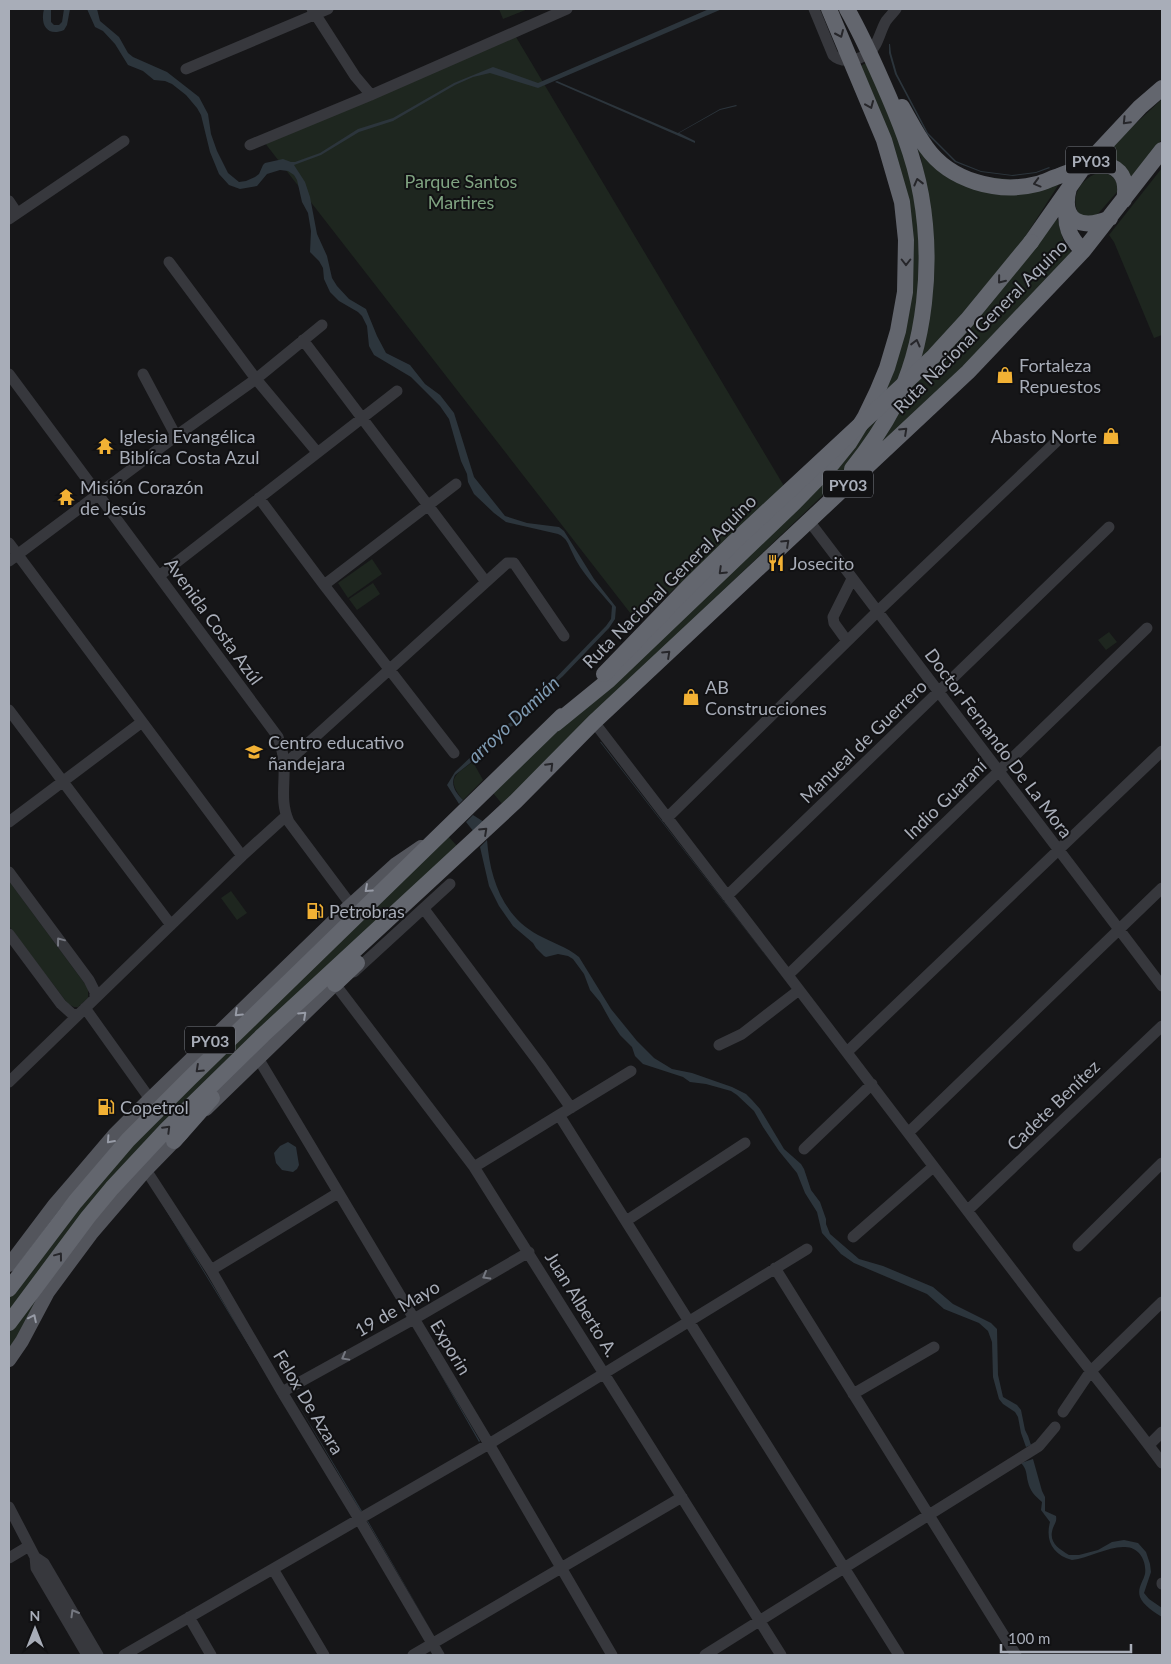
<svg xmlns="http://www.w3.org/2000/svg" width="1171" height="1664" viewBox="0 0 1171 1664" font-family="Lato,sans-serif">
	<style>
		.green { fill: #1e261f }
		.water { fill: #2c353c }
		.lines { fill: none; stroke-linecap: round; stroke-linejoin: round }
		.minor { stroke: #37383d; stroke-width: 11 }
		.major { stroke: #53555c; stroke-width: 14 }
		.highway { stroke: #63666e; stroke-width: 16 }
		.highway-bridge { stroke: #63666e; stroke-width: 16 }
		.oneway { stroke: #26262a }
		.oneway2 { stroke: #979ba6 }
		.oneway3 { stroke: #757881 }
		.labels { text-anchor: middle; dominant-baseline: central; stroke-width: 4; stroke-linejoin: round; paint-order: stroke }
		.shield { fill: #111113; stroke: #7b7e86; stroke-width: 1 }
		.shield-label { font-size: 16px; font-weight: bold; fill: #a8adb8 }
		.park-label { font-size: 18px; fill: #7fa381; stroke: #111113 }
		.street-label { font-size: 18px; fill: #a8adb8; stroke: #111113 }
		.poi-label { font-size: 18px; fill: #a8adb8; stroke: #111113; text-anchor: start }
		.water-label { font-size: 19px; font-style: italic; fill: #7f9bb3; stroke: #111113 }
	</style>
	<rect width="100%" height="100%" fill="#161618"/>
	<path class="green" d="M499 9H528L503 19Z
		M513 32 784 486 638 623 261 138Z
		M864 64H867L906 156 920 224 917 317 899 380 879 399 911 257 861 66Z
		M1162 99V139L1132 178 1112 159 1104 157 1131 128Z
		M913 138 948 173 1059 184 1023 240 953 326 916 364 924 176 921 158Z
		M1162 168V335L1154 338 1114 242 1109 235Z
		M1101 172C1112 174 1119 180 1117 192L1096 216H1080C1068 198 1081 177 1101 172Z
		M1056 219 1058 220 1064 243 1072 253 1040 291 874 453 907 390Z
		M886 411C866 442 847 468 822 496L623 686 503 805 493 793Z
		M372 559 382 574 348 598 338 583Z
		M373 583 380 594 357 610 349 599Z
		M1109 632 1117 642 1106 650 1098 640Z
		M473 762 483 780 463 800C446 779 454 775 473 762Z
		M448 836 458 847 9 1315V1297L59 1231 128 1147Z
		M9 881 88 988V998L78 1007H74L68 1004 9 926Z
		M231 891 247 913 237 920 221 898Z
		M95 1218 9 1353V1333Z"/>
	<path class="water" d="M44 9H51V22L54 25H59L62 22 64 9H70L67 25 64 30C47 37 40 25 44 9Z
		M87 9H97L100 21 119 37 128 53 133 57 167 72 199 97 208 114 211 134 217 151 228 173 239 182 246 181 255 177 259 174 263 165 265 163 283 159 291 162H295L320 153 358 129 393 118 454 83 493 67 538 83 709 9H722L538 88 490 73 473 77 455 85 393 121 359 132 321 155 294 165 305 182 310 197 317 234 327 256 332 278 337 286 349 299 366 309 377 336 386 353 410 365 425 384 440 395 454 413 474 477 505 516 527 523 559 527 564 531 594 579 616 607 615 619 609 628 563 676 552 686 544 695 540 703 520 721 504 731 478 757 455 775C450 785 456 793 463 800L459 804 447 785 455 772 501 728 513 721 517 715 527 708 532 699 544 690 606 626 611 619 612 606C598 589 581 573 572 552 568 544 567 538 558 534L506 522 494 513 474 494 468 482 467 474 461 461 449 419 440 406 411 377 374 355 369 346 367 326 362 316 358 312 339 301 330 292 324 279 323 268 319 261 310 252 311 231 308 213 302 202 297 180 294 175 288 171 280 170 267 174 257 186 240 189 229 185 219 174 210 152 201 115 197 108 186 95 172 84 165 81 154 80 143 71 128 65 115 44 103 31 95 27Z
		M889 44H890L891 53 897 74 928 133 956 161 981 171 1012 175 1036 172 1049 167 1050 168 1036 173 1013 176 981 172 955 162 927 134 895 74 889 53Z
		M557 81 678 133 720 109 736 105 737 106 720 110 679 133 695 141V143L555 82Z
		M600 742H601L789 986Z
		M473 815 484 822 474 832 466 822Z
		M487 840C490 878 502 915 538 935 551 942 567 947 579 957L611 1009 637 1041 654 1058 672 1069 692 1073 732 1087 746 1094 752 1100 760 1109 784 1149 801 1164 804 1169 811 1190 820 1202 826 1219V1224L830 1234 859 1259 883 1266 933 1287 953 1304 991 1323 997 1329 998 1375 1003 1397 1017 1405 1021 1410 1025 1430 1028 1436 1031 1445 1026 1447 1021 1433 1018 1417 1015 1412 1003 1404 999 1399 993 1377 992 1342 988 1331 979 1323 944 1309 927 1294 854 1263 841 1254 822 1233 817 1212 805 1193 797 1173 779 1151 763 1127 754 1111 737 1095 731 1091 706 1084 690 1082 683 1077 643 1064 635 1056 632 1047 620 1035 610 1020 600 1002 590 990 584 974 573 959 568 956 558 954 546 957 544 956 536 948 533 943 513 926 499 906 489 886 480 847Z
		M288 1142 296 1147 299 1165 297 1169 293 1172 282 1170 276 1163 274 1153 280 1146Z
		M153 1189H154L278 1392H277Z
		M421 1340 480 1441 479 1442Z
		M292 1394 362 1511 361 1512Z
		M1033 1459 1042 1491 1045 1497V1511L1056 1516C1057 1521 1055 1523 1053 1528 1048 1542 1058 1548 1069 1555H1079L1098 1550 1112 1542 1124 1540 1138 1543 1146 1552 1150 1564 1151 1572 1144 1593 1149 1599 1162 1608V1617C1155 1613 1143 1605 1140 1597 1137 1588 1143 1582 1145 1574 1147 1561 1139 1547 1125 1547 1109 1546 1089 1558 1072 1560 1053 1555 1045 1541 1050 1522L1041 1510 1042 1502C1035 1496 1030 1491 1028 1482 1026 1474 1027 1469 1021 1463Z
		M367 1521H368L435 1637Z"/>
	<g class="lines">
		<path class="minor" d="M312 9 355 76 371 95
			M814 9 833 55C842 64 859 60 869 53 878 46 880 31 886 21 889 17 893 13 896 9
			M186 69 328 9
			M250 145 371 95 567 9
			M9 201 17 213
			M9 219 124 141
			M169 262 256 379 317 452
			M303 340 486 582
			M9 374 278 737C281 746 284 756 284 765 285 784 280 803 289 822L351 905
			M143 374 176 436
			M259 498 324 585 454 753
			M809 521 1162 986
			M9 543 242 856
			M9 561 176 436 256 379 322 325
			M159 576 397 391
			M324 585 456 484
			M847 641 834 623 833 617 852 579
			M9 710 171 925
			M594 722C740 912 885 1102 1030 1293 1073 1350 1119 1405 1162 1463
			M284 765 507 563H514L564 636
			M667 818 878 611 1058 440
			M9 822 142 722
			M9 872 89 980 95 992V998
			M727 896 1109 527
			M424 909 540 1064 571 1108
			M9 934 61 1004 71 1013 78 1015
			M354 972 450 884
			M788 975 1147 628
			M335 984 474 1167 781 1655
			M85 1008 150 1099
			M719 1045 742 1034 799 990
			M847 1052 1162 751
			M258 1058 489 1444 612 1655
			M9 1082 242 856 286 816
			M559 1115 899 1655
			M908 1133 1162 888
			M804 1149 872 1084
			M474 1167 631 1071
			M146 1170 211 1270 282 1392 359 1519 439 1655
			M968 1210 1162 1026
			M626 1221 745 1143
			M853 1237 933 1167
			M1078 1246 1162 1163
			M775 1268 1016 1655
			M211 1270 338 1193
			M282 1392 414 1319 529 1252
			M853 1394 934 1347
			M1063 1412 1090 1372 1162 1302
			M1149 1445 1162 1432
			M9 1507 35 1557 36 1568 87 1655
			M35 1557 44 1563 98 1655
			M9 1558 29 1546
			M273 1569 324 1655
			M1162 1584V1583
			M189 1617 211 1655
			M124 1655 489 1444 807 1249
			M413 1655 682 1497
			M705 1655 1039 1446 1055 1427"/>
		<path class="major" d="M206 1109 335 984
			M9 1265 55 1204 74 1182 114 1135 150 1099 341 914 396 864 421 847
			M9 1360 22 1341 48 1292 91 1234 146 1170 182 1133"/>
		<path class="highway" d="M847 9C860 32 871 56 882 81 898 117 914 156 921 195 933 262 926 345 894 406 882 429 868 449 852 469
			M902 107C910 121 917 135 926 147 950 181 998 194 1037 184 1045 182 1052 178 1059 176 1070 171 1081 169 1092 165 1117 162 1129 175 1124 200
			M1069 188C1060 222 1082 230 1110 218
			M1067 206C1064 225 1069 237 1083 251
			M1031 242 1083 168 1140 107 1162 88
			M555 724 609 680 795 502 832 464 849 443 865 417 877 392 887 368 898 331 905 292 906 240 902 202 884 140 829 9
			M335 984 357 963
			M174 1141 212 1098
			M9 1289 75 1202 128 1140 190 1078 562 716
			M9 1323 88 1217 112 1188 167 1129 263 1035 516 801 594 722 968 372 1083 251 1162 150"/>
		<path class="highway-bridge" d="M604 674 687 588 735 541 934 356 967 320 1031 242"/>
	</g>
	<defs><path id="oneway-chevron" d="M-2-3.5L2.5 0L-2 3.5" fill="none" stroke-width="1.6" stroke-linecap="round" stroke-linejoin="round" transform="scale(1.25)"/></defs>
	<g class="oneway">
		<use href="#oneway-chevron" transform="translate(840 34) rotate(66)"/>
		<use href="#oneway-chevron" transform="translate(870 105) rotate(67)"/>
		<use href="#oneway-chevron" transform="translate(1126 121) rotate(134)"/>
		<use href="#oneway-chevron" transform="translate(918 182) rotate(-104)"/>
		<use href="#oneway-chevron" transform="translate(1037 183) rotate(165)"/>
		<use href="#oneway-chevron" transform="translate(906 262) rotate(90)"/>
		<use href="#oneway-chevron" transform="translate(1001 280) rotate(129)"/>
		<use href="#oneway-chevron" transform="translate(916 343) rotate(-76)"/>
		<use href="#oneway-chevron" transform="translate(904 431) rotate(-43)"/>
		<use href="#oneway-chevron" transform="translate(786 543) rotate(-43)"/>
		<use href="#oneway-chevron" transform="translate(722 571) rotate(136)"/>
		<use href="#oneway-chevron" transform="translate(667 654) rotate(-43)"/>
		<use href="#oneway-chevron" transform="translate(550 766) rotate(-45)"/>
		<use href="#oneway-chevron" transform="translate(484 831) rotate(-43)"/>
		<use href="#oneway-chevron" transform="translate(199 1069) rotate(137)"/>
		<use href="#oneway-chevron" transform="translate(167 1129) rotate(-45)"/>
		<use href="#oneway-chevron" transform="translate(59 1256) rotate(-53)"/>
	</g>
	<g class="oneway2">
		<use href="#oneway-chevron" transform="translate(368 889) rotate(138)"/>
		<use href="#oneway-chevron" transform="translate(238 1013) rotate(136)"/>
		<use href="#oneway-chevron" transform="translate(303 1015) rotate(-43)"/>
		<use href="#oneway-chevron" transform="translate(110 1140) rotate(132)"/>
		<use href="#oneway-chevron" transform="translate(33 1318) rotate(-64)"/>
	</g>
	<g class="oneway3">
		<use href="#oneway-chevron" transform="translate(60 941) rotate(-127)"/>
		<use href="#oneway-chevron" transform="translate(486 1276) rotate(150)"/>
		<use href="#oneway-chevron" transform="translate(345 1357) rotate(151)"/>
		<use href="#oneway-chevron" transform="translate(74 1613) rotate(-120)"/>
	</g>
	<defs>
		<g id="shop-bare" transform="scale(1.35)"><path d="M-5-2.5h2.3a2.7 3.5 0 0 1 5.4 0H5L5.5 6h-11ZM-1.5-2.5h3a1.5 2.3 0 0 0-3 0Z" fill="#f2b134" stroke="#111113" stroke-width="2.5" paint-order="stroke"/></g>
		<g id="temple-bare" transform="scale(1.35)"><path d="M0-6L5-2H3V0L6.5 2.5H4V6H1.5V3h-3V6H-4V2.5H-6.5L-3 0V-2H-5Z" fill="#f2b134" stroke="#111113" stroke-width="2.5" paint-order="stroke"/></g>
		<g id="restaurant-bare" transform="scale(1.35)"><path d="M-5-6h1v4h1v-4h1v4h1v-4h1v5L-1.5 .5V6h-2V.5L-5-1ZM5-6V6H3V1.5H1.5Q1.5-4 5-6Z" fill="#f2b134" stroke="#111113" stroke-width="2.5" paint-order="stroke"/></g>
		<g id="school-bare" transform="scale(1.35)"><path d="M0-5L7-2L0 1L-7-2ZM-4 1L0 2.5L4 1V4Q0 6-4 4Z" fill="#f2b134" stroke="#111113" stroke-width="2.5" paint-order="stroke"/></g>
		<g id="fuel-bare" transform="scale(1.35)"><path d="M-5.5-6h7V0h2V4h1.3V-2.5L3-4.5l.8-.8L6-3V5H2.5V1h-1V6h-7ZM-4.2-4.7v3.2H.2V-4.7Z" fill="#f2b134" stroke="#111113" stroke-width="2.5" paint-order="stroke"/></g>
	</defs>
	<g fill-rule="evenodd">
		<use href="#shop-bare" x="1005" y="375"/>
		<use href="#shop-bare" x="1111" y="436"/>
		<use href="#temple-bare" x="105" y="446"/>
		<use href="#temple-bare" x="66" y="497"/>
		<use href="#restaurant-bare" x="776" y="563"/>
		<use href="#shop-bare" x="691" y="697"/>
		<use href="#school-bare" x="254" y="752"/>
		<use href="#fuel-bare" x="315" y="911"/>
		<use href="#fuel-bare" x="106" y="1107"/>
	</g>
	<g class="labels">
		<g class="shield">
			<rect x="1066" y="146.5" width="50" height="27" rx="4"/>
			<rect x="823" y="470.5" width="50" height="27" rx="4"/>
			<rect x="185" y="1026.5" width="50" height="27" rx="4"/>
		</g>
		<g class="shield-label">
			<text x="1091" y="160">PY03</text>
			<text x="848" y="484">PY03</text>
			<text x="210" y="1040">PY03</text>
		</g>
		<g class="park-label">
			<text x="461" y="181">Parque Santos<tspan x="461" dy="21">Martires</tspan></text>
		</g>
		<g class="street-label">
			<text transform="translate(980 326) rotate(-45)">Ruta Nacional General Aquino</text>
			<text transform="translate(669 581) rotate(-45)">Ruta Nacional General Aquino</text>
			<text transform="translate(214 621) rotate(54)">Avenida Costa Azúl</text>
			<text transform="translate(863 741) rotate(-44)">Manueal de Guerrero</text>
			<text transform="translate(999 743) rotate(53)">Doctor Fernando De La Mora</text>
			<text transform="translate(945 799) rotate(-44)">Indio Guaraní</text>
			<text transform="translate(1053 1105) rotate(-44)">Cadete Benítez</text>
			<text transform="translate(582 1304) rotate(58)">Juan Alberto A.</text>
			<text transform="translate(397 1308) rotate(-30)">19 de Mayo</text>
			<text transform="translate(451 1347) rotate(59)">Exporin</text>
			<text transform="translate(309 1402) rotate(59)">Felox De Azara</text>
		</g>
		<g class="poi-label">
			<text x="1019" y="365">Fortaleza<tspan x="1019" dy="21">Repuestos</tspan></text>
			<text x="119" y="436">Iglesia Evangélica<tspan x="119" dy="21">Biblíca Costa Azul</tspan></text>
			<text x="1097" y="436" text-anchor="end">Abasto Norte</text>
			<text x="80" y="487">Misión Corazón<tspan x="80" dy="21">de Jesús</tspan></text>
			<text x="790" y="563">Josecito</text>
			<text x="705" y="687">AB<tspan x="705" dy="21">Construcciones</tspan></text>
			<text x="268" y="742">Centro educativo<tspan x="268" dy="21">ñandejara</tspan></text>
			<text x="329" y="911">Petrobras</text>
			<text x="120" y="1107">Copetrol</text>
		</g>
		<g class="water-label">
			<text transform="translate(513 719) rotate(-43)">arroyo Damián</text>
		</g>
	</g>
	<rect width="1171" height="1664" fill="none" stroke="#a8adb8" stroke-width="20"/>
	<g transform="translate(35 1629)" stroke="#111113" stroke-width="4" paint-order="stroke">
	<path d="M0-4L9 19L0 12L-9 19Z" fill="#a8adb8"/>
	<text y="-8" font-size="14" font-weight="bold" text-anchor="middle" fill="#a8adb8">N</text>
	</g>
	<path d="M1001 1644v8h130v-8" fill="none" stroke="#a8adb8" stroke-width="2.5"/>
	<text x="1008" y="1644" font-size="15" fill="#a8adb8" stroke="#111113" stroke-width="4" paint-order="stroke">100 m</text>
</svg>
